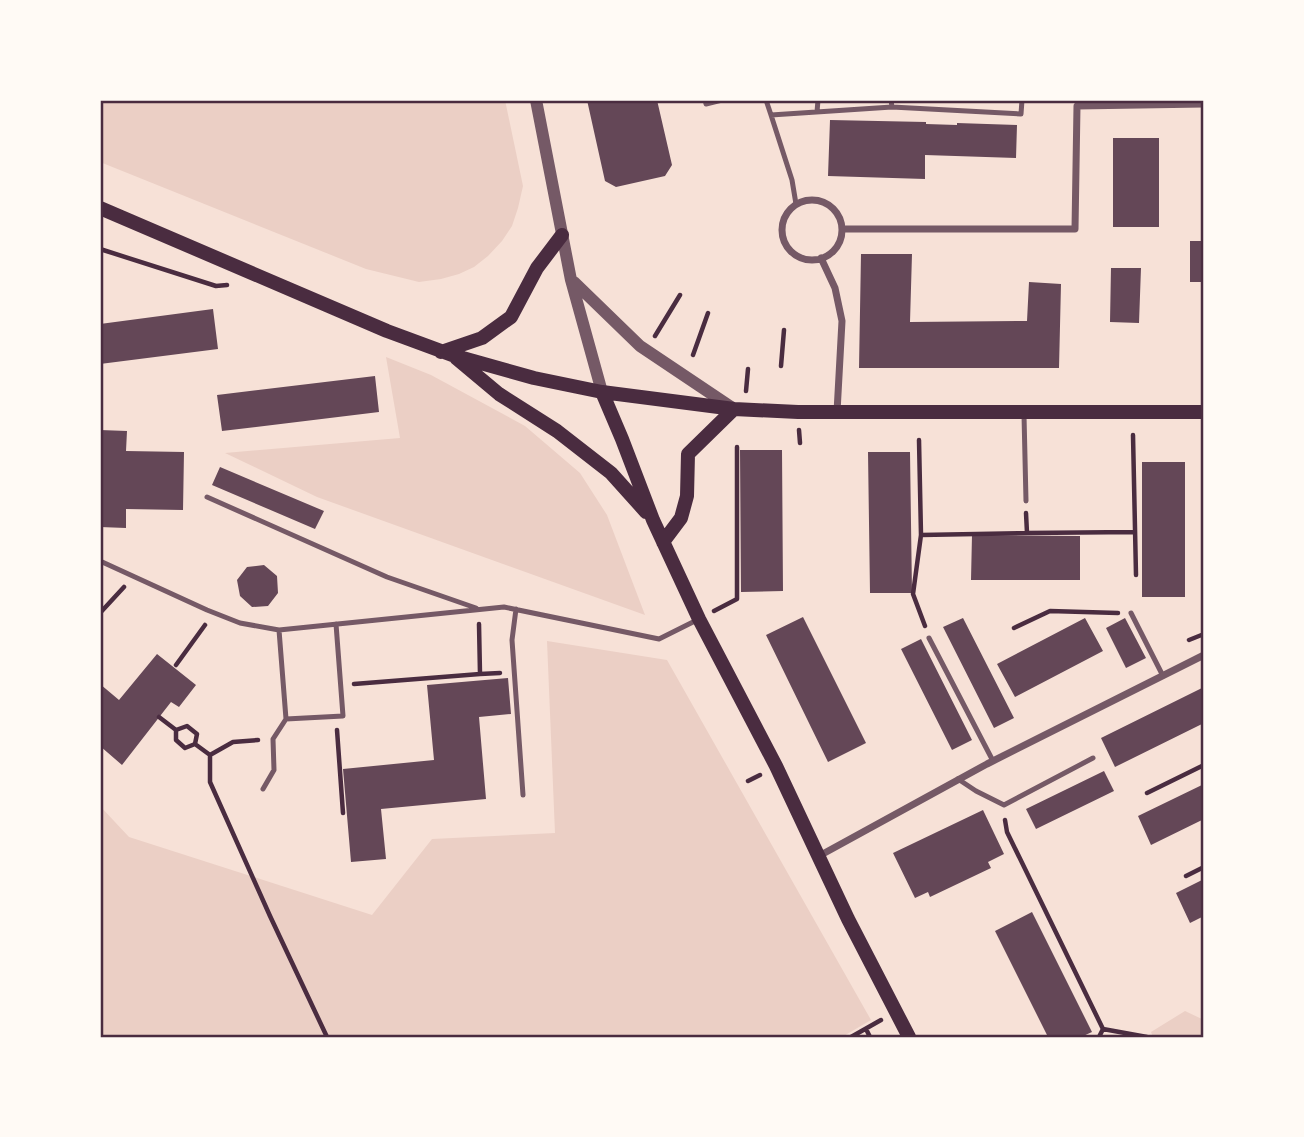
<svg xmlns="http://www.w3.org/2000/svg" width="1304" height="1137" viewBox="0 0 1304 1137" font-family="'Noto Sans',sans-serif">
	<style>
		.green { fill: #ebcfc5 }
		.building { fill: #644757 }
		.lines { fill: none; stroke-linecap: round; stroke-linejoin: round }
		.path { stroke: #4a2c40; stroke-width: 4.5 }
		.service { stroke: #755966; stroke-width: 5 }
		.minor { stroke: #755966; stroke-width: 7 }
		.tertiary { stroke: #755966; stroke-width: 12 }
		.secondary { stroke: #4a2c40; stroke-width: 14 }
		.neatline { fill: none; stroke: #4a2c40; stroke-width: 2.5 }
	</style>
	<rect width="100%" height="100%" fill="#f7e1d7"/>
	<path class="green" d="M100 100H505L523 186 518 208 512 226 502 241 488 256 474 267 459 274 441 279 419 282 366 269 100 162Z
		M386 357 431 375 525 426 580 473 607 515 645 615 317 497 225 453 400 438Z
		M547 641 667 660 871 1020 842 1037H100V806L129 837 372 915 432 839 555 833Z
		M1185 1011 1204 1020V1037H1153L1151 1032Z"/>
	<path class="building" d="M587 100H657L672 165 665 176 616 187 605 181Z
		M830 120 926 122V124L957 125V123L1017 125 1016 158 925 155V179L828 176Z
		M1113 138H1159V227H1113Z
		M1190 241H1204V282H1190Z
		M861 254H912L910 322 1027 321 1029 282 1061 284 1059 368H859Z
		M1111 268H1141L1139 323 1110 322Z
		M213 309 218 349 100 364V324Z
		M375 376 379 412 222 431 217 395Z
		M100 430 127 431 126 451 184 452 183 510 126 509V528L100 527Z
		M740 450H782L783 591 741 592Z
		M868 452H910L912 593H870Z
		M1142 462H1185V597H1142Z
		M220 467 324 511 315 529 212 485Z
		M972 535 1080 536V580H971Z
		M264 565 277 576 278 593 268 606 252 607 240 596 237 580 247 567Z
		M803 617 866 743 828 762 766 635Z
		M963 618 1014 718 994 728 943 627Z
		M1085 618 1103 651 1015 697 997 664Z
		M1125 618 1146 658 1126 668 1106 628Z
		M921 639 972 740 952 750 901 649Z
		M157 654 196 685 179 707 171 702 122 765 100 746V684L119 700Z
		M508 678 511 714 479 717 486 799 381 809 386 859 351 862 343 769 434 760 427 685Z
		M1204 687V723L1115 767 1101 738Z
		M1104 771 1114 791 1036 829 1026 809Z
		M1204 784V819L1151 845 1138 816Z
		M983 810 1004 854 988 862 991 868 930 897 928 892 915 898 893 853Z
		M1204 879V916L1190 923 1176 893Z
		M1032 912 1092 1032 1081 1037H1048L995 931Z"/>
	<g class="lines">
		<path class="path" d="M100 249 216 286 227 285
			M655 336 680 295
			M693 355 708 313
			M781 366 784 330
			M746 391 748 369
			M799 430 800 443
			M1133 435 1136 575
			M919 440 921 535 1027 533
			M1026 513 1027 533 1135 532
			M921 535 913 594 925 626
			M714 611 737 599V447
			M100 613 124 587
			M1014 628 1050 611 1118 613
			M1189 640 1204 634
			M176 665 205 625
			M480 674 500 673
			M354 684 480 674 479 624
			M159 717 176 730
			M337 730 343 813
			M258 740 233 742 210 755V782L270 916 327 1037
			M195 744 185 748 176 740V730L187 726 197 734 195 744 210 755
			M748 781 760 775
			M1147 793 1204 765
			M1005 820 1007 832 1103 1029 1099 1037
			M1186 876 1204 867
			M866 1029 870 1037
			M1103 1029 1147 1037
			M851 1037 881 1020"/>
		<path class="service" d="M705 100 706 104 722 100
			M766 100 771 115 892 107 891 100
			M892 107 1021 114 1022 100
			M817 112 818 100
			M771 115 792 180 796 204
			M1024 415 1026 501
			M207 497 387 577 476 608
			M100 561 207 610 240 623 279 630 504 607 659 639 697 620
			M516 609 512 640 523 795
			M1131 613 1163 676
			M279 630 286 719 343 716 336 624
			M929 638 993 761
			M958 779 976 791 1004 805 1093 758
			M263 789 274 770 273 739 286 719"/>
		<path class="minor" d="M782 230a30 30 0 1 1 60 0a30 30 0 1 1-60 0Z
			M842 229H1075L1077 106 1204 104
			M821 258 835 288 842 321 837 412
			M819 856 987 764 1204 655"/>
		<path class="tertiary" d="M536 100 571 280 602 392
			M574 282 640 346 734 409"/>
		<path class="secondary" d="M100 208 387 331 452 355 534 378 602 392 734 409 798 412H1204
			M441 352 482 338 511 317 537 268 562 235
			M456 358 499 394 557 431 611 473 646 512
			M602 392 622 439 653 520 699 619 776 766 848 919 909 1037
			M663 542 681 518 687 496 688 454 734 409"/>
	</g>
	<rect width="1304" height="1137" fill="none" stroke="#fffaf5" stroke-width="203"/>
	<rect x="102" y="102" width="1100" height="934" class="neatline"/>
</svg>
